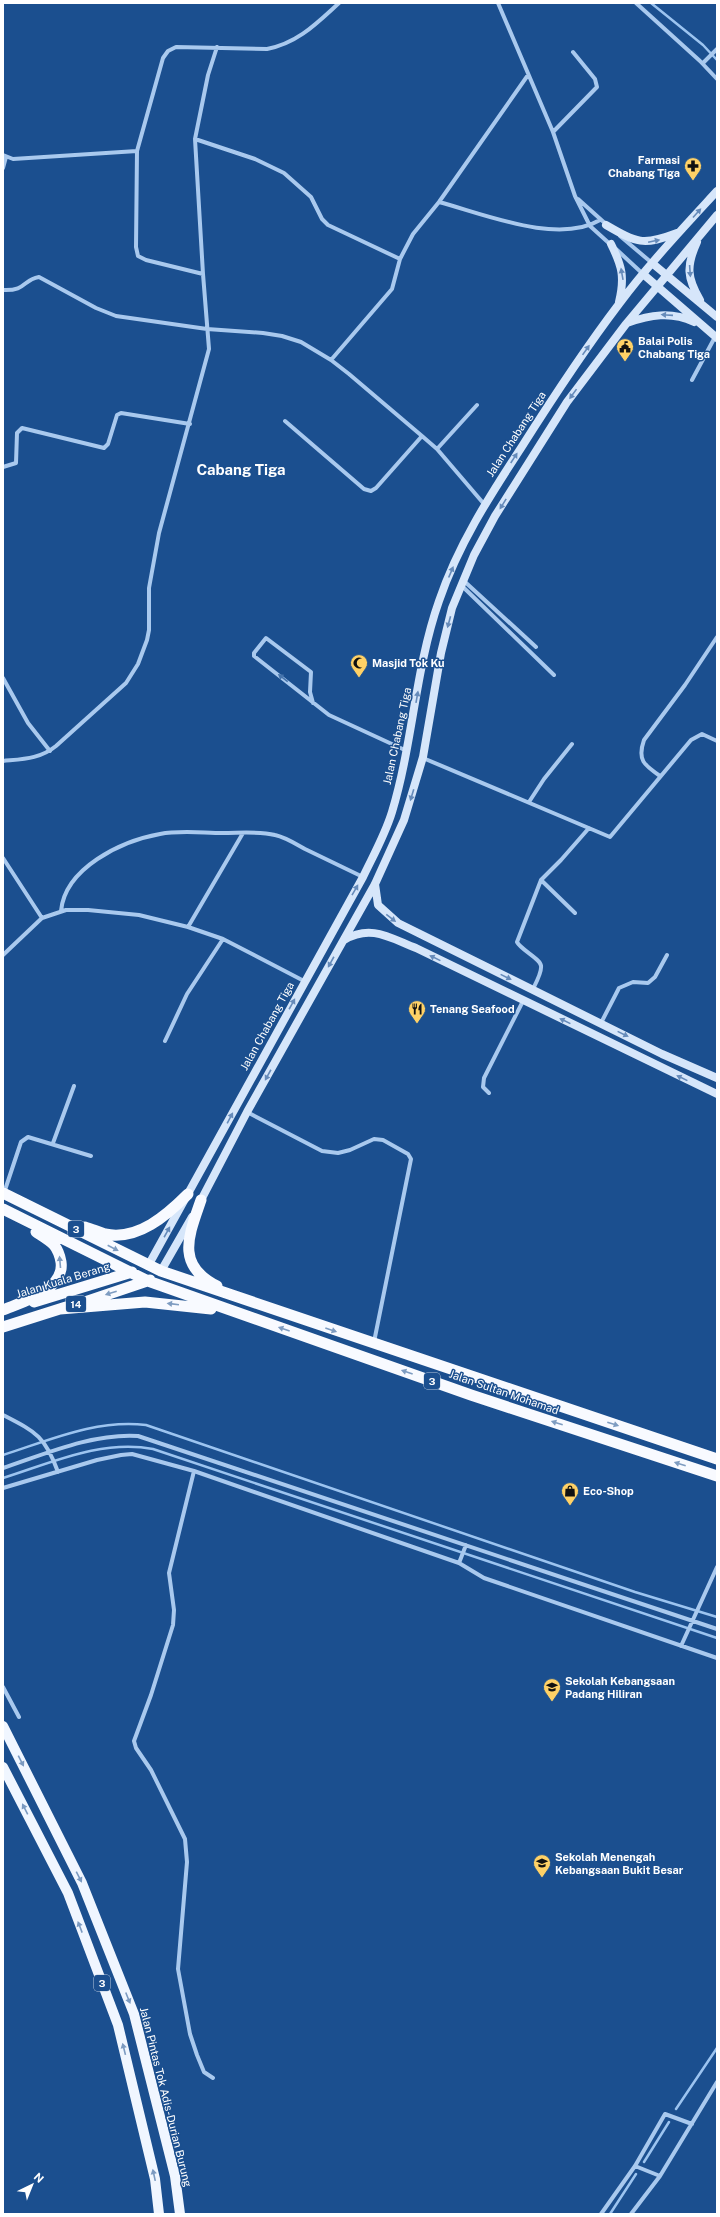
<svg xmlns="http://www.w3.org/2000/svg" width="720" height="2217" viewBox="0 0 720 2217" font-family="'Public Sans',sans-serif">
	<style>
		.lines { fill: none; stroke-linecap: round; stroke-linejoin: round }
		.stream { stroke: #9cc4f0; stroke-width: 2.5 }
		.minor { stroke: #a9c9ee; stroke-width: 4 }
		.secondary { stroke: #d6e6fa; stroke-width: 8 }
		.primary { stroke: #f0f6ff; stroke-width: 10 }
		.trunk { stroke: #f8faff; stroke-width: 11 }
		.oneway { fill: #668bba }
		.oneway2 { fill: #4674ac }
		.oneway3 { fill: #7e9cc1 }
		.oneway4 { fill: #7b9ac1 }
		.labels { text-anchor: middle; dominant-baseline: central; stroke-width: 3; stroke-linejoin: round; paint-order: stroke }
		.shield { fill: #1b4f8f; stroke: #bbcadd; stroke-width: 1 }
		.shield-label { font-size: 10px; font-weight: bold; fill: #fff }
		.poi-label { font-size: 11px; font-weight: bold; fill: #fff; stroke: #1b4f8f; text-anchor: start }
		.street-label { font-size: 11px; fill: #fff; stroke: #1b4f8f }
		.district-label { font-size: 15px; font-weight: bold; fill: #fff; stroke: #1b4f8f }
	</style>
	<rect width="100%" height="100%" fill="#1b4f8f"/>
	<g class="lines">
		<path class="stream" d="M651 3 703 45 717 60
			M3 1455C50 1440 96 1419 146 1425L635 1592 717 1617
			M3 1478C51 1463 102 1439 153 1449L717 1638
			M676 2109 717 2048
			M644 2162 669 2122
			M610 2214 636 2174"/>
		<path class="minor" d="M498 3 553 132 575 196 590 226 611 245
			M636 3 700 61 717 79
			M703 63 717 49
			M553 132 597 87 595 79 573 52
			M195 139 255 159 284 173 311 197 322 219 328 225 400 259
			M3 155 13 159 137 151
			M3 168 6 157
			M578 199 607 225
			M439 202C484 214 558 245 600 220
			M620 236 652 263
			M616 249 643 274
			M203 274 195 139 208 75 217 47
			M3 290C27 291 22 280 39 277L96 308 116 316 207 329 263 333 282 336 301 342 331 360 349 374 422 436 437 449 484 504
			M331 360 392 289 400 259 413 234 439 202 528 75
			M692 380 715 337
			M285 421 364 489 371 491 376 488 422 436
			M437 449 477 405
			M3 467 16 463 17 433 22 428 104 448 108 444 117 415 121 413 190 424
			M464 581 536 647
			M462 586 554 675
			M3 678 28 723 50 751
			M313 703 310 692 311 672 266 638 254 653V656L329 715 407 751
			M423 758 610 837 691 740 702 734 717 741
			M3 761C23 759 40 759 56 746L126 683 138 664 147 640 149 630V588L159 533 209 349 203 274 146 260 138 256 136 247 137 151 163 58 168 51 176 47 267 49C298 43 317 23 339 3
			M660 776C644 765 637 760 644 740L685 685 717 637
			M529 802 544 779 572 744
			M3 858 42 918
			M541 880 575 913
			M61 911C65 868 121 841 160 834 180 830 203 833 223 833 240 833 259 831 275 835 285 837 296 844 305 849 324 858 344 868 363 877
			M188 927 243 833
			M3 955 42 918 66 910H88L139 915 188 927 223 939 304 981
			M533 989C536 983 542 972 541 966 541 959 521 950 517 942L541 880 561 860 589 828
			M601 1023 619 988 633 982 648 983 655 977 667 955
			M165 1041 187 994 223 939
			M489 1093 483 1087 484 1078 523 1001
			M247 1112 322 1151 338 1153 350 1150 374 1139 383 1140 408 1154 411 1159 374 1342
			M53 1143 74 1086
			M4 1193 21 1142 28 1137 91 1156
			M3 1415C36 1432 45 1436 58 1472
			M3 1468C45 1454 93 1433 138 1436L717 1629
			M194 1471 169 1573 174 1610 173 1625 151 1695 134 1741 136 1748 151 1770 185 1839 187 1862 178 1969 190 2034 197 2055 204 2072 213 2078
			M3 1488 97 1460 121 1455 132 1454 194 1471 459 1563 484 1578 717 1658
			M459 1563 466 1545
			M681 1646 717 1567
			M3 1687 19 1717
			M635 2166 660 2176
			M601 2214 635 2166 665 2114 692 2124
			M631 2214 660 2176 717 2082"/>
		<path class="secondary" d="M606 225C637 243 643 246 677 233
			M697 242C686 266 687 278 700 300
			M611 244C622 266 625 277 619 302
			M652 263 717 317
			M643 274 717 338
			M627 323C650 315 671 311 694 322
			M375 884 378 905 398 923 662 1054 717 1078
			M344 940C371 924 390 938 416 948L717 1094
			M199 1204 247 1112 375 884 404 820 423 757 441 653 452 608 474 555 495 516 567 402 626 324 717 215
			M148 1266 363 877C373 856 385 835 392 812 413 743 415 669 439 601 458 545 489 497 521 448 552 399 584 350 619 304 649 264 683 228 717 191
			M161 1271 192 1217"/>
		<path class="primary" d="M3 1726 82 1883 134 2014 175 2176 180 2214
			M3 1767 68 1893 118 2025 155 2179 159 2214"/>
		<path class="trunk" d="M3 1193 161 1271 717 1459
			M201 1200C189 1235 175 1265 217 1286
			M3 1209 148 1281 471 1395 717 1476
			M85 1227C92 1229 98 1232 105 1234 138 1241 167 1215 188 1194
			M34 1302 132 1272
			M85 1302 150 1280
			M60 1309 145 1302 211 1309
			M3 1310C22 1302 65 1290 61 1262 60 1256 58 1250 54 1245 49 1240 42 1236 36 1232
			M3 1327 66 1307"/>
	</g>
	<defs><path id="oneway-solid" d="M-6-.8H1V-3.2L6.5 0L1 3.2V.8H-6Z"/></defs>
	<g class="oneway">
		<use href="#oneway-solid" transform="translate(697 213) rotate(-48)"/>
		<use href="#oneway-solid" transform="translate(654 241) rotate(-12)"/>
		<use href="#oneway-solid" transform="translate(690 271) rotate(86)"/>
		<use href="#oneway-solid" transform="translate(622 274) rotate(-100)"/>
		<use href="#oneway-solid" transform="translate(667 315) rotate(-176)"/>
		<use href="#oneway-solid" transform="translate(586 350) rotate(-55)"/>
		<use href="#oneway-solid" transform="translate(573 394) rotate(126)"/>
		<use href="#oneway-solid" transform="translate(514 458) rotate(-57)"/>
		<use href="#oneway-solid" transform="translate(503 504) rotate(122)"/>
		<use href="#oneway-solid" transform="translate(451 572) rotate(-67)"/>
		<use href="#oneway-solid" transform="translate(449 622) rotate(105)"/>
		<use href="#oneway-solid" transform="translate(417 697) rotate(-80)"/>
		<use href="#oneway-solid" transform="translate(412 795) rotate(107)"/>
		<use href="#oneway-solid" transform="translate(355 890) rotate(-60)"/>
		<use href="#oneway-solid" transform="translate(391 918) rotate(38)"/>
		<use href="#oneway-solid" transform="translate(435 958) rotate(-154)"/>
		<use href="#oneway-solid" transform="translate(331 962) rotate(119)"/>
		<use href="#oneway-solid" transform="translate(506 977) rotate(26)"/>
		<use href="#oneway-solid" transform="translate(292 1004) rotate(-61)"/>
		<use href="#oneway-solid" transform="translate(565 1021) rotate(-154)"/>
		<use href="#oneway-solid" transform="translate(623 1034) rotate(26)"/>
		<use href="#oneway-solid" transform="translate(268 1075) rotate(119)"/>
		<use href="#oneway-solid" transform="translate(682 1078) rotate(-154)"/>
		<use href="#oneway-solid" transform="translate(230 1118) rotate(-62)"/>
		<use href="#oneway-solid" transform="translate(167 1232) rotate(-61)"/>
	</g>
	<use class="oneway2" href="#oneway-solid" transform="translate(283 678) rotate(-142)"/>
	<g class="oneway3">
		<use href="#oneway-solid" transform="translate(113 1248) rotate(27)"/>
		<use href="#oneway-solid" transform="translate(60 1262) rotate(-95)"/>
		<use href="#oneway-solid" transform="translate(111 1293) rotate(162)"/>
		<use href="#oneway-solid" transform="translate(173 1304) rotate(-173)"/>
		<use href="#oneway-solid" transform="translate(284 1329) rotate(-161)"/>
		<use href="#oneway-solid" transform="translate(331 1330) rotate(19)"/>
		<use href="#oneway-solid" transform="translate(407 1372) rotate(-161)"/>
		<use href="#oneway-solid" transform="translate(557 1423) rotate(-162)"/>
		<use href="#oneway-solid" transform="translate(613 1424) rotate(18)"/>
		<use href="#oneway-solid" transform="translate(680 1464) rotate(-162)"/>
	</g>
	<g class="oneway4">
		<use href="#oneway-solid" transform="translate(21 1761) rotate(63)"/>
		<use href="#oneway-solid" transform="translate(25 1809) rotate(-117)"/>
		<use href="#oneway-solid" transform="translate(79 1877) rotate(63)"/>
		<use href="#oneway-solid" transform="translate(80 1927) rotate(-111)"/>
		<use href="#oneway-solid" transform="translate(128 1998) rotate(68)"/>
		<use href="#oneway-solid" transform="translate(124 2049) rotate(-104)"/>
		<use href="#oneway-solid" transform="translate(154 2175) rotate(-102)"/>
	</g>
	<defs>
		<g id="pharmacy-pin" transform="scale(0.9)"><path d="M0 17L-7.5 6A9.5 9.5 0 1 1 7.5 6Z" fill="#ffd166" stroke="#1b4f8f"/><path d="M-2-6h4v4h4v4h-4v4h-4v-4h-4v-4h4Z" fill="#111"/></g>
		<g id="civic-pin" transform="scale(0.9)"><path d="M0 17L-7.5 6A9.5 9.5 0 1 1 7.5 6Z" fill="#ffd166" stroke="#1b4f8f"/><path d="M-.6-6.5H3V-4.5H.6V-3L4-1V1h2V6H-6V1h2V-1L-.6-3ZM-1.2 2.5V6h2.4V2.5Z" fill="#111"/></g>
		<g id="mosque-pin" transform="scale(0.9)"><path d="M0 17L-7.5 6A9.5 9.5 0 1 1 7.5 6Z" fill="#ffd166" stroke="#1b4f8f"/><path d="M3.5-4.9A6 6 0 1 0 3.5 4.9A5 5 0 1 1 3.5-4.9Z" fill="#111"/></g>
		<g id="restaurant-pin" transform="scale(0.9)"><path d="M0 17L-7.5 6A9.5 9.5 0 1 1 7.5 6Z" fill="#ffd166" stroke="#1b4f8f"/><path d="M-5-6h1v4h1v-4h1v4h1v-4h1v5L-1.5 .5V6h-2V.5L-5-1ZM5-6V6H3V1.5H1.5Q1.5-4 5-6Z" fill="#111"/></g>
		<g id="shop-pin" transform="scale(0.9)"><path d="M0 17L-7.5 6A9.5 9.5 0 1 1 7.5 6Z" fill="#ffd166" stroke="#1b4f8f"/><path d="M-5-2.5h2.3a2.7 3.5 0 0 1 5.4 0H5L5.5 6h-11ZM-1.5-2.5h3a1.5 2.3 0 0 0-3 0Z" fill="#111"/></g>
		<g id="school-pin" transform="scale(0.9)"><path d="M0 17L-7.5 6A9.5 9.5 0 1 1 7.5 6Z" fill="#ffd166" stroke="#1b4f8f"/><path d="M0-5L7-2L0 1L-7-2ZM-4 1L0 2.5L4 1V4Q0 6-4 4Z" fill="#111"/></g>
	</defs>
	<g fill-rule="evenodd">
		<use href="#pharmacy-pin" x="693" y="166"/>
		<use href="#civic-pin" x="625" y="347"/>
		<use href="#mosque-pin" x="359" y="663"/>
		<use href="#restaurant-pin" x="417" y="1009"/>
		<use href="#shop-pin" x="570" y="1491"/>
		<use href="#school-pin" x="552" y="1687"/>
		<use href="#school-pin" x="542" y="1863"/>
	</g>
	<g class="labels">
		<g class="shield">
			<rect x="68" y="1221" width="16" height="16" rx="3"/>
			<rect x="66" y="1296" width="20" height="16" rx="3"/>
			<rect x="424" y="1373" width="16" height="16" rx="3"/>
			<rect x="94" y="1975" width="16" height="16" rx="3"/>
		</g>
		<g class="shield-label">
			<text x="76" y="1229">3</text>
			<text x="76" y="1304">14</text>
			<text x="432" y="1381">3</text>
			<text x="102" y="1983">3</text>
		</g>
		<g class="poi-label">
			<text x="680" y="160" text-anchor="end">Farmasi<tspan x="680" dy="13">Chabang Tiga</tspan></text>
			<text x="638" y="341">Balai Polis<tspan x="638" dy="13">Chabang Tiga</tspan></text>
			<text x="372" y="663">Masjid Tok Ku</text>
			<text x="430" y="1009">Tenang Seafood</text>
			<text x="583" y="1491">Eco-Shop</text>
			<text x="565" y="1681">Sekolah Kebangsaan<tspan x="565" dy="13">Padang Hiliran</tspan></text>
			<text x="555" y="1857">Sekolah Menengah<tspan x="555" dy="13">Kebangsaan Bukit Besar</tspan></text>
		</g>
		<g class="street-label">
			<text transform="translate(516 434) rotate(-57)">Jalan Chabang Tiga</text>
			<text transform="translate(397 736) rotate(-78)">Jalan Chabang Tiga</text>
			<text transform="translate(267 1026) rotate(-61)">Jalan Chabang Tiga</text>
			<text transform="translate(63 1280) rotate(-17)">Jalan Kuala Berang</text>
			<text transform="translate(504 1392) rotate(19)">Jalan Sultan Mohamad</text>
			<text transform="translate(166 2097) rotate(76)">Jalan Pintas Tok Adis-Durian Burung</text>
		</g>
		<g class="district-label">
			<text x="241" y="469">Cabang Tiga</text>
		</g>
	</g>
	<rect width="720" height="2217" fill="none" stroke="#ffffff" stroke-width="8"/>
	<g transform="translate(32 2185) rotate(43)" stroke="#1b4f8f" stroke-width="3" paint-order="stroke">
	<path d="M0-3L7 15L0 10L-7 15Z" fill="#ffffff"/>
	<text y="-6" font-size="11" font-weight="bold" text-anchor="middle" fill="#ffffff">N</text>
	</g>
</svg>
